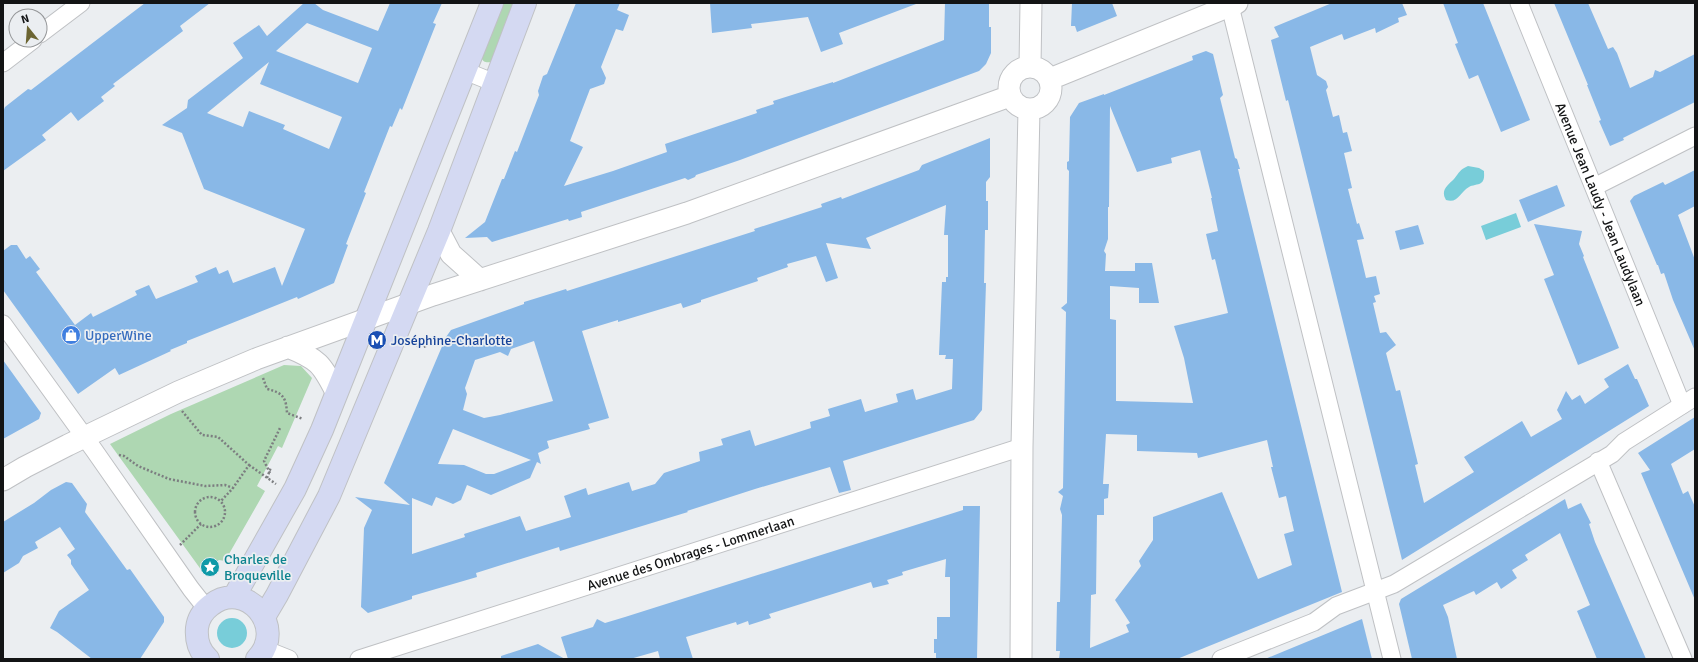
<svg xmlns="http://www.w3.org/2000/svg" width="1698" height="662" viewBox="0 0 1698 662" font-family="Signika,sans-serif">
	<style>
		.green { fill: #aed7b2 }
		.water { fill: #78cdd9 }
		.building { fill: #89b8e7; fill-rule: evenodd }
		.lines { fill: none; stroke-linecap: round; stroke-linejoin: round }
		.minor-casing { stroke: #bfc1c4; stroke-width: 19 }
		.tertiary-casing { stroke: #bfc1c4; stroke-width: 23 }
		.secondary-casing { stroke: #bfc1c4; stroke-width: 24 }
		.path { stroke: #7c7e80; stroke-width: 2.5; stroke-dasharray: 2 2; stroke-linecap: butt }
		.minor { stroke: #fff; stroke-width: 17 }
		.tertiary { stroke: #fff; stroke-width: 21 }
		.secondary { stroke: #d4d9f2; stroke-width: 22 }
		.labels { text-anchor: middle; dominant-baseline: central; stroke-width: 3.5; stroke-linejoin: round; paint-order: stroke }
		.street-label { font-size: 14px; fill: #131415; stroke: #ebeef1 }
		.shop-label { font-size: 14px; fill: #366cbe; stroke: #ebeef1; text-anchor: start }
		.transit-label { font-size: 14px; fill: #164399; stroke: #ebeef1; text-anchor: start }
		.culture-label { font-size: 14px; fill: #0d838f; stroke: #ebeef1; text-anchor: start }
	</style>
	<rect width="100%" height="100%" fill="#ebeef1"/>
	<path class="green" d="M501 3H516L491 62C486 63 483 62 481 57Z
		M284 365 301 366 312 378 282 448 278 446 257 486 265 491 225 561 219 560 202 571 110 444 171 414Z"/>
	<path class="water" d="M1468 166 1479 168 1484 171C1484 175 1485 180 1481 183 1478 185 1472 185 1469 187 1460 192 1458 204 1446 200 1440 190 1448 185 1454 179 1460 172 1459 170 1468 166Z
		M1516 213 1521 227 1486 240 1481 226Z
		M217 633a15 15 0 1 1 30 0a15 15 0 1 1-30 0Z"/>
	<path class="building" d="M145 3H210L180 26 183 31 113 84 115 86 101 97 104 101 78 121 71 112 42 135 46 140 3 171V112L5 107 28 89 31 90Z
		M304 3H314L323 10 378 31 390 3H442L433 23 436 24 402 110 400 108 392 127 390 126 364 192 366 193 346 244 348 245 334 283 298 299 297 297 187 341V343L170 350 171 351 119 375 115 368 78 394 3 290V251L11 245H17L26 259 30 256 40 269 36 272 75 325 91 313 93 317 137 295 135 291 149 285 156 299 198 282 195 276 216 267 219 274 228 270 233 283 275 267 282 286 305 229 204 189 182 133 162 125 187 108 188 100 243 58 233 43 259 25 267 36ZM307 23 372 48 358 83 276 51ZM269 62 260 84 342 117 329 149 283 129 285 125 249 111 243 127 207 113Z
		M576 3H620L617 10 629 15 623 31 616 29 601 67 606 78 604 84 590 89 570 141 583 147 564 186 613 171 667 152 665 144 757 113 756 110 774 104 773 101 833 82V83L944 40 945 3H989V27H991V53L986 64 979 71 740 160 696 175 695 177 688 180 685 178 581 212 582 217 569 221 568 219 492 242 487 237 465 238 485 222 502 179H504L515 151 517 152 539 95 538 91 543 76 547 74Z
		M710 3H915L916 4 839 33 843 44 821 52 808 17 751 24 752 28 712 33Z
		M1072 3H1112L1117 16 1077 32 1075 26H1071Z
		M1332 3H1402L1407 15 1398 18 1399 22 1376 33 1375 28 1344 40 1342 34 1310 47 1317 75 1326 81 1328 87 1326 90 1333 117 1339 115 1343 133 1347 132 1352 151 1344 153 1352 188 1348 189 1357 224 1359 223 1364 239 1357 240 1366 278 1376 276 1380 294 1374 296 1376 302 1373 303 1380 333 1386 332 1396 345 1386 353 1396 391 1400 390 1418 464 1415 465 1424 503 1474 472 1464 457 1522 421 1531 437 1562 419 1557 410 1566 391 1572 400 1580 395 1585 404 1609 387 1604 379 1628 364 1635 379H1637L1649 406 1402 560 1288 100 1286 101 1271 40 1279 37 1274 27Z
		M1443 3H1483L1530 120 1501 132 1478 75 1469 79 1455 44 1458 43Z
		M1554 3H1588L1608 49 1613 47 1617 53 1630 88 1653 77 1655 70 1660 72 1695 54V102L1623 138 1624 140 1610 146 1599 121 1601 120 1587 85H1588Z
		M1206 51 1213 54 1223 95 1220 98 1235 158 1237 159 1240 169H1238L1243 190 1342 592 1177 659H1059L1060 651H1056L1057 602H1060L1062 515 1060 509 1063 496 1058 492 1063 488 1066 312 1061 308 1067 303 1069 171 1067 169V162L1069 161 1070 117 1079 103 1104 94V95L1193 60 1192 56ZM1110 106 1137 172 1172 163 1171 158 1200 150 1212 198H1211L1218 231 1206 234 1212 260 1215 259 1228 313 1174 326 1184 358 1193 403 1116 401V320L1110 319V286L1139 288V303H1159L1152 263H1135V271H1105L1106 254 1104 251 1108 239V207H1109ZM1106 434 1137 435V451L1197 453 1198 458 1267 440 1273 467H1271L1279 498 1286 496 1294 531 1284 534 1292 565 1258 579 1222 492 1153 517V540L1139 561 1141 566 1115 600 1130 623 1126 625 1129 632 1090 648 1091 595 1096 594 1097 515H1104V499L1108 498 1109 484H1103Z
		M990 138V177L986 182V201H988V230H985L984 283H986L982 410 974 420 843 461 851 490 839 493 830 467 755 489 687 511 688 512 560 551 559 547 476 573 477 577 412 596V599L368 613 361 607 364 528 372 510 355 497 410 505 384 483 446 337 451 330 524 304V302L566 289 567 291 755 231 754 229 822 207 821 204 841 197 842 199 919 170 922 165ZM946 205 944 235H948V277H946V282H942L939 355H946L945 359H953L952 389 916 400 913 389 896 394 898 402 865 412 861 399 828 409 830 416 810 422 811 428 755 446 750 430 721 439 723 445 699 452 700 461 664 473 655 484 632 491 629 482 588 495 586 488 564 496 571 517 526 531 520 516 464 534 465 537 412 554V498L432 506 436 497 453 504 461 500 467 485 491 495 530 478 537 462 541 464 538 453 549 448 547 441 590 429 588 424 609 418 582 331 618 320V322L681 303 683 308 701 302V300L758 281 757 278 788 267 787 264 816 256 826 282 838 278 826 243 871 249 866 238ZM534 341 553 401 500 415 484 418 463 410 467 394 465 388 475 360 500 352 508 356 511 349ZM453 429 531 460 494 474H486L464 465 438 464Z
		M1695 170V206L1678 215 1695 260V351L1673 300 1664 273 1661 274 1658 265H1657L1630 201 1634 196 1663 182 1665 185Z
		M1557 185 1565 206 1528 222 1519 200Z
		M1534 224 1582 231 1579 244 1584 256 1583 257 1619 348 1578 365 1544 279 1554 275Z
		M1418 225 1424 244 1400 250 1395 231Z
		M3 360 41 413 39 419 3 439Z
		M1695 417V449L1671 464 1683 494 1688 491 1695 507V600L1641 473 1650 470 1638 453Z
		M66 482 72 483 87 504 85 512 127 570 130 569 164 617V622L140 659H92L57 632 50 628 59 611 89 590 71 564V560L67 555 75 549 60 527 35 542 38 548 23 556 19 563 3 573V522L34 503 51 490Z
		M1565 499 1568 509 1581 503 1591 523 1589 524 1595 542 1646 659H1597L1577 611 1590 605 1560 533 1525 555 1528 560 1512 570 1517 578 1501 589 1497 582 1476 595 1474 591 1443 605 1448 617 1457 659H1412L1399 604 1401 599Z
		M963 506H980L977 659H936V653H934V639H937V617H950V577H945L946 559 902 572 903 575 887 580 889 584 873 588 871 582 769 614 771 618 749 625 748 621 737 625 736 622 686 637 693 659H660L658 651 630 659H568L561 637 593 627 597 619 605 623 625 617 963 510Z
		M1362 619 1372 659H1265Z
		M538 644 565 659H501V656Z"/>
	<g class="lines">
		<g class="minor-casing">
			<g id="minor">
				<path id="s1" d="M1519 3 1682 405"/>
				<path d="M1230 6 1392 659"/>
				<path d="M40 34 81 3"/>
				<path d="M3 63 33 40"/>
				<path d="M465 71 495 83"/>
				<path d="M1594 187 1695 136"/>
				<path d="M3 324 94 450 191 589 206 608"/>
				<path d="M1598 461 1683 659"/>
				<path d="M264 649 289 659"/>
				<path id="s2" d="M359 659 1022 447"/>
				<path d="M1221 659 1314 622 1336 606 1394 584 1612 454 1624 442 1695 397"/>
			</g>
		</g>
		<g class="tertiary-casing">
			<path id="tertiary" d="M1030 66 1031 3
				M1009 88a21 21 0 1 1 42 0a21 21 0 1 1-42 0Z
				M1050 79 1237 3
				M439 231 451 254 480 280
				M288 347C318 359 322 364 336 392
				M3 480 25 467 68 445 178 392 256 359 433 295 687 213 1010 96
				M1021 659 1022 447 1029 109"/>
		</g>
		<g class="secondary-casing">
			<path id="secondary" d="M234 597 295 489 322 430 492 3
				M264 617 277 595 329 496 439 231 525 3
				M208 659C199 651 196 640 197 628 198 619 203 611 211 605 245 578 288 627 257 659"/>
		</g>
		<path class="path" d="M423 342 426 349
			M417 347 423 342
			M263 378 267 389C283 393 286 397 287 413L303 419
			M182 411 202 435 218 437 249 465 233 488 221 501
			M119 455 124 456 138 466 169 479 205 486 225 485 233 488
			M249 465 276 484
			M270 473 264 461 280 428
			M267 478 271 467
			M195 512a15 15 0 1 1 30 0a15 15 0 1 1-30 0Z
			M180 545 201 524"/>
		<use href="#minor" class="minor"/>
		<use href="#tertiary" class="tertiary"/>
		<use href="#secondary" class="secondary"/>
	</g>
	<defs>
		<g id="shop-disc" transform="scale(1)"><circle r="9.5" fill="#3f7fe0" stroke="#ebeef1"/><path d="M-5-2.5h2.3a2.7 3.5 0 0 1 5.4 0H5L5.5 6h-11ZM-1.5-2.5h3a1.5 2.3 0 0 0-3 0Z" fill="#fff"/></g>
		<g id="metro-disc" transform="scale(1)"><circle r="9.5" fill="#1a4fb4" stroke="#ebeef1"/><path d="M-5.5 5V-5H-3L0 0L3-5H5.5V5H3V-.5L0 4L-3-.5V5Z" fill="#fff"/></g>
		<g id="sight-disc" transform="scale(1)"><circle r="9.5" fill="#0f9aa8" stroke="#ebeef1"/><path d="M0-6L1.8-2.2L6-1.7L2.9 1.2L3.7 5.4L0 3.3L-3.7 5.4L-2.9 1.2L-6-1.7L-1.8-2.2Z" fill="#fff"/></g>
	</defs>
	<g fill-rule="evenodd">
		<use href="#shop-disc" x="71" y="335"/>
		<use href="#metro-disc" x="377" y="340"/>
		<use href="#sight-disc" x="210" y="567"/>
	</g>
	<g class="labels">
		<g class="street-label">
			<text stroke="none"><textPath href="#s1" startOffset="217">Avenue Jean Laudy - Jean Laudylaan</textPath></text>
			<text stroke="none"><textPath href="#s2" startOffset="348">Avenue des Ombrages - Lommerlaan</textPath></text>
		</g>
		<g class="shop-label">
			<text x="85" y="335">UpperWine</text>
		</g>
		<g class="transit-label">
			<text x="391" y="340">Joséphine-Charlotte</text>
		</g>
		<g class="culture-label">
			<text x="224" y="559">Charles de<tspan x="224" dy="16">Broqueville</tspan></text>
		</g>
	</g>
	<rect width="1698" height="662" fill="none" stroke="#131415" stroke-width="8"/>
	<g transform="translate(28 28) rotate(343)"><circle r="19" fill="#ebeef1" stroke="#959799"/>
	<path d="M0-3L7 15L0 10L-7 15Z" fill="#6c6532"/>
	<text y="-6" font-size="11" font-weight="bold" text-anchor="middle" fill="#131415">N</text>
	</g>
</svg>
